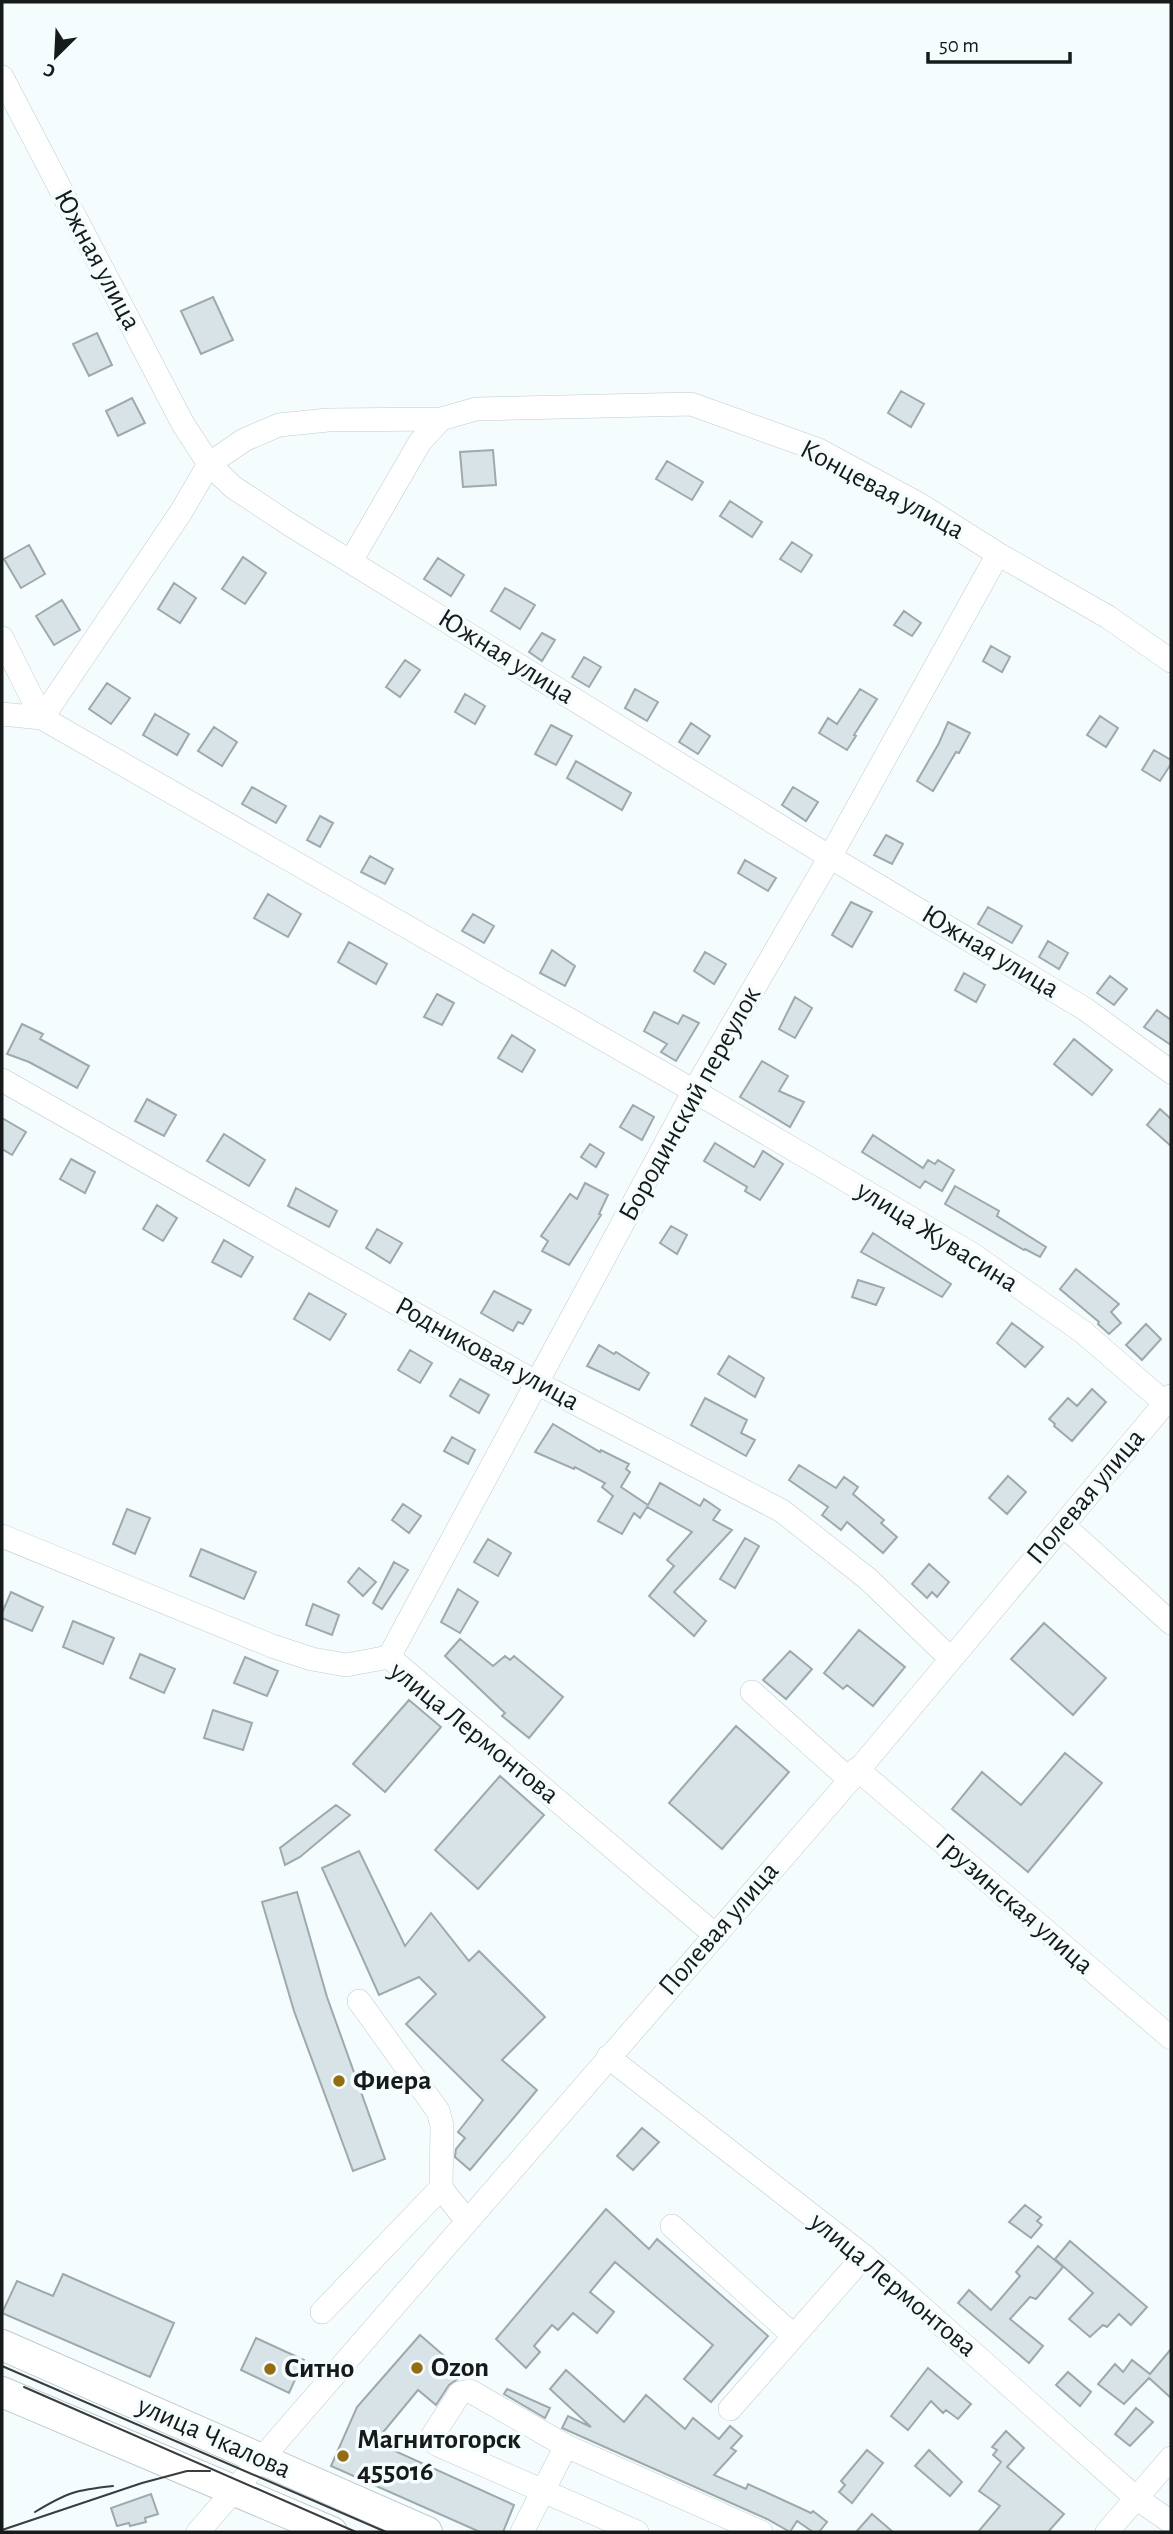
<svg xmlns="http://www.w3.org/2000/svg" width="1173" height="2534" viewBox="0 0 1173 2534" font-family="'Alegreya Sans',sans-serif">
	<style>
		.building { fill: #d7e3e7; stroke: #9da9ac; stroke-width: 2 }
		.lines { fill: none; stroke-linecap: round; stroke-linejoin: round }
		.minor-casing { stroke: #bfcbce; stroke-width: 24 }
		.major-casing { stroke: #bfcbce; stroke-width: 32 }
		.minor { stroke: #fff; stroke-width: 23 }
		.major { stroke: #fff; stroke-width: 30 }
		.tram { stroke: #393d3f; stroke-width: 2 }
		.poi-dot { fill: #926d14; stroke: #f5fcfe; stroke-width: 2.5 }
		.labels { text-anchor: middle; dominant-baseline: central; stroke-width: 7; stroke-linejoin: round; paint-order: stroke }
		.street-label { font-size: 28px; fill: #161a1b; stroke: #f5fcfe }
		.poi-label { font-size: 28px; font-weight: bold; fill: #161a1b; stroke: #f5fcfe; text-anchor: start }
	</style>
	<rect width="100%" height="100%" fill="#f5fcfe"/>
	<path class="building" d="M213 297 233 340 201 354 181 311Z
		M97 333 112 365 89 376 73 344Z
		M901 391 924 404 911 427 888 413Z
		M132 398 145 423 118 436 106 411Z
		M493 450 496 485 463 487 460 452Z
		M667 461 703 482 692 500 656 479Z
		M730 501 762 522 752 537 720 516Z
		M792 542 812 555 801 572 780 559Z
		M29 545 45 574 21 588 4 559Z
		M243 557 266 573 245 604 222 589Z
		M438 558 464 575 451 596 424 579Z
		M174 583 196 598 180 623 158 609Z
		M505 588 535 605 520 629 491 611Z
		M62 600 80 630 54 645 36 616Z
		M904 611 921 623 912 636 894 625Z
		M542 633 555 640 542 661 529 652Z
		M991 646 1010 657 1002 672 983 661Z
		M584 657 601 667 589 687 572 677Z
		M405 660 420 670 400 697 386 687Z
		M107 683 130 698 111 724 89 709Z
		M635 689 658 702 647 721 625 708Z
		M860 689 877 699 854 735 856 736 847 750 819 733 828 718 837 724Z
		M465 694 485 706 475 724 455 712Z
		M155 714 189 734 177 755 143 735Z
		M1100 716 1118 728 1106 747 1087 735Z
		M948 722 970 733 959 753 956 752 933 791 917 781 939 743Z
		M691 723 710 736 698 754 679 742Z
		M551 725 572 736 556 765 535 754Z
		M214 727 237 742 222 766 198 751Z
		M1154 750 1171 760V764L1160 781 1142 770Z
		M576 761 631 793 622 810 567 778Z
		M252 787 286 806 276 823 242 804Z
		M793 787 818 802 806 821 782 805Z
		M320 816 333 823 320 847 307 840Z
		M886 835 903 844 892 864 874 855Z
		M370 856 393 869 385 884 361 872Z
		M745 860 776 878 768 891 738 873Z
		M268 894 301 914 288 937 254 918Z
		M851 902 872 912 852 947 832 935Z
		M988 907 1022 926 1012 943 978 924Z
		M473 914 494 926 484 943 462 931Z
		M1048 941 1068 953 1059 969 1039 957Z
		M349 942 387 964 376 984 338 962Z
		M552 950 575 966 565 986 540 973Z
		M705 952 726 964 714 984 694 971Z
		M964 973 985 985 976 1002 955 990Z
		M1110 976 1127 989 1114 1005 1097 993Z
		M437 994 454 1003 442 1025 424 1017Z
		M795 997 812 1008 795 1038 779 1029Z
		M1157 1010 1171 1020V1045L1144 1027Z
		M654 1012 678 1024 683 1015 699 1023 676 1061 661 1052 667 1044 644 1031Z
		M22 1024 43 1034 40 1039 89 1066 77 1088 29 1062 7 1054Z
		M512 1035 535 1050 522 1072 498 1058Z
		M1074 1039 1112 1070 1092 1095 1054 1064Z
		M762 1061 788 1076 779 1091 804 1102 790 1127 740 1097Z
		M147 1099 176 1115 164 1136 135 1121Z
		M633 1105 654 1117 642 1140 620 1127Z
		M1160 1109 1171 1119V1146L1147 1125Z
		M2 1118 26 1132 12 1155 2 1149Z
		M224 1134 265 1160 249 1186 207 1161Z
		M873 1135 923 1168 928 1160 935 1164 938 1160 954 1170 942 1191 925 1181 920 1188 862 1152Z
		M715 1143 754 1167 763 1151 783 1164 760 1200 745 1191 747 1187 704 1161Z
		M590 1144 604 1153 596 1167 581 1157Z
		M71 1159 95 1172 85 1193 60 1179Z
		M585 1183 608 1195 599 1214 601 1215 569 1265 542 1251 548 1241 541 1236 570 1194 577 1199Z
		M955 1186 999 1211 997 1216 1046 1247 1040 1257 1025 1249 1024 1250 945 1204Z
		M296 1188 337 1211 329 1227 288 1206Z
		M157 1205 177 1218 163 1241 143 1229Z
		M671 1226 687 1235 677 1254 660 1243Z
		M377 1229 402 1243 390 1263 366 1248Z
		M873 1233 951 1284 942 1297 861 1252Z
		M224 1240 253 1257 241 1277 212 1262Z
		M1076 1269 1119 1304 1111 1312 1121 1323 1109 1334 1098 1324 1099 1322 1060 1289Z
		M858 1280 884 1288 876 1305 852 1297Z
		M494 1291 531 1310 523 1324 518 1322 513 1331 481 1313Z
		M309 1293 346 1314 330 1340 294 1319Z
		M1012 1323 1043 1347 1025 1367 997 1343Z
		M1146 1324 1161 1339 1142 1360 1126 1345Z
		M599 1345 614 1354 616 1352 649 1373 639 1390 587 1366Z
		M410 1350 432 1363 420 1383 398 1370Z
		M729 1356 764 1378 755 1397 718 1374Z
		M460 1379 489 1395 479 1413 450 1396Z
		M1092 1389 1106 1402 1072 1441 1054 1426 1055 1424 1049 1419 1068 1398 1077 1406Z
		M705 1398 747 1420 741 1433 755 1440 746 1456 691 1425Z
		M553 1424 600 1452 601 1450 629 1464 626 1469 630 1472 621 1487 648 1505 660 1483 700 1506 704 1499 720 1510 713 1520 732 1530 674 1592 706 1621 694 1636 649 1596 674 1566 667 1560 692 1532 647 1507 640 1518 634 1513 622 1534 598 1521 613 1496 602 1487 605 1483 575 1467 574 1469 535 1452Z
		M452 1437 475 1450 468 1464 444 1451Z
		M799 1465 836 1488 844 1477 858 1487 853 1494 884 1520 881 1523 897 1537 883 1553 847 1522 841 1530 822 1515 828 1507 789 1480Z
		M1008 1476 1026 1492 1007 1514 989 1498Z
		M403 1504 421 1516 409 1533 392 1520Z
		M127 1509 150 1518 135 1554 113 1544Z
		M745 1538 759 1546 735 1588 720 1579Z
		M488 1539 511 1553 498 1576 474 1562Z
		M201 1549 256 1572 244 1599 190 1576Z
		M394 1562 408 1570 382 1609 373 1603Z
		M929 1564 949 1582 937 1597 932 1592 927 1598 912 1584Z
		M359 1568 376 1582 363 1596 348 1582Z
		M458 1589 478 1602 460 1633 441 1622Z
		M11 1592 43 1607 32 1631 2 1618V1613Z
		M313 1604 339 1615 332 1635 306 1625Z
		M73 1621 114 1638 103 1664 63 1647Z
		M1044 1623 1106 1678 1073 1715 1011 1659Z
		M859 1630 905 1667 873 1706 847 1685 843 1689 824 1673Z
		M460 1639 493 1666 505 1656 510 1660 514 1656 563 1697 529 1738 502 1716 505 1713 445 1656Z
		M790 1651 812 1669 786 1699 763 1680Z
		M140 1654 175 1669 164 1693 130 1678Z
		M245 1657 278 1671 267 1696 234 1683Z
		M409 1700 441 1727 385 1792 353 1764Z
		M213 1710 252 1723 243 1750 204 1738Z
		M736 1726 789 1772 722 1849 669 1803Z
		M1065 1753 1102 1783 1028 1872 952 1809 982 1772 1021 1805Z
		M500 1776 544 1815 478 1889 435 1850Z
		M336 1805 350 1815 300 1857 285 1865 280 1848Z
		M359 1851 405 1946 431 1913 469 1961 479 1951 545 2017 502 2060 537 2090 470 2170 455 2157 456 2149 465 2138 458 2132 483 2100 406 2024 436 1994 419 1977 379 1995 322 1868Z
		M297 1892 327 1997 385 2159 353 2171 294 2011 262 1902Z
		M642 2128 659 2142 633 2170 617 2156Z
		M1025 2205 1041 2217 1037 2221 1042 2225 1031 2238 1009 2222Z
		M606 2209 649 2249 657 2239 768 2336 711 2402 684 2379 713 2345 615 2262 590 2292 614 2312 597 2333 573 2313 558 2330 552 2325 534 2346 540 2352 526 2368 496 2339Z
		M1070 2241 1147 2307 1131 2325 1119 2314 1107 2327 1103 2325 1090 2337 1069 2319 1093 2293 1055 2259Z
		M1038 2246 1063 2267 1036 2299 1030 2297 1010 2319 1043 2346 1029 2363 958 2303 969 2290 991 2310 1020 2276 1016 2272Z
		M63 2274 174 2323 150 2377 2 2313 17 2281 53 2296Z
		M420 2335 465 2374 449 2385 436 2405 418 2390 375 2442 514 2505 503 2532H480L331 2466 357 2407Z
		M256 2338 304 2360 289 2393 241 2370Z
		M1171 2349V2398L1149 2378 1124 2404 1098 2384 1115 2364 1123 2372 1132 2360 1150 2374Z
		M928 2368 971 2404 958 2419 946 2410 943 2413 931 2401 908 2430 891 2416Z
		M566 2370 624 2422 646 2395 685 2429 693 2418 719 2439 730 2426 742 2436 731 2448 736 2451 714 2475 746 2489 748 2484 811 2513 813 2511 827 2522 819 2532H813L797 2521 790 2532 767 2519 562 2428 568 2416 591 2427 550 2389Z
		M1068 2372 1091 2392 1080 2406 1056 2385Z
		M507 2389 550 2408 545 2418 504 2394Z
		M1136 2408 1153 2422 1130 2446 1115 2434Z
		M1006 2431 1024 2448 1007 2467 1064 2514 1048 2532H978L1000 2506 979 2491 1001 2462 993 2455 997 2450 992 2447Z
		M867 2450 883 2463 852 2503 839 2492 845 2485 841 2481Z
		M929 2450 962 2482 950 2496 915 2466Z
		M151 2494 158 2514 145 2518 146 2522 130 2526 129 2523 117 2526 111 2508Z
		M872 2514 893 2532H856Z"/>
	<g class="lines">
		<g class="minor-casing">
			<path id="minor" d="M2 77 183 424 209 464 233 487 289 524 830 857 1085 1009 1171 1072
				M351 561 420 442 441 419 476 409 691 404 819 450 919 504 998 554 1108 617 1171 661
				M2 638 42 718
				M2 714 42 718 694 1091 972 1254 1083 1332 1165 1403
				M42 718 181 512 209 464 244 440 279 425 328 420 441 419
				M2 1080 537 1383 782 1511 868 1579 950 1658
				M1063 1525 1171 1623
				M2 1536 272 1646 312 1659 346 1665 389 1657 714 1934
				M389 1657 694 1091 830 857 998 554
				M752 1692 850 1780
				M857 1769 1171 2038
				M359 2001 438 2111 442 2126 441 2188 467 2221
				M608 2057 864 2256 1136 2498 1171 2522
				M672 2226 794 2336
				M322 2312 441 2188
				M730 2409 864 2256
				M198 2532 850 1780 1171 1396
				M522 2532 566 2446
				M637 2532 438 2445 434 2442 433 2435 460 2393 470 2391 566 2446 761 2532
				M1107 2532 1171 2458"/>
		</g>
		<g class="major-casing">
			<path id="major" d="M2 2345 427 2532
				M2 2392 332 2532"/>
		</g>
		<use href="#minor" class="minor"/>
		<use href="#major" class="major"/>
		<path class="tram" d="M2 2366 386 2532
			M24 2387 356 2532
			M35 2512C68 2492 76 2490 113 2486
			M2 2530 142 2483 187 2471H210"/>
	</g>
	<g class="poi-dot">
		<circle cx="339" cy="2081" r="7"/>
		<circle cx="417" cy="2368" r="7"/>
		<circle cx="270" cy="2369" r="7"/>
		<circle cx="343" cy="2456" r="7"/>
	</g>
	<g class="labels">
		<g class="street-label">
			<text transform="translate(97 260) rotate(62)">Южная улица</text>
			<text transform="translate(882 490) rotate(28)">Концевая улица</text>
			<text transform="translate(506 657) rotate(32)">Южная улица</text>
			<text transform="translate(990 952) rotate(31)">Южная улица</text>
			<text transform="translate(690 1104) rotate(-61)">Бородинский переулок</text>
			<text transform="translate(937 1237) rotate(32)">улица Жувасина</text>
			<text transform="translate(487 1354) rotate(29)">Родниковая улица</text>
			<text transform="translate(1086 1497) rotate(-50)">Полевая улица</text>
			<text transform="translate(474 1733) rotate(39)">улица Лермонтова</text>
			<text transform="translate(1014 1904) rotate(41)">Грузинская улица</text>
			<text transform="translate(719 1929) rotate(-49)">Полевая улица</text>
			<text transform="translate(893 2285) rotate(40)">улица Лермонтова</text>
			<text transform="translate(214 2438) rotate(24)">улица Чкалова</text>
		</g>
		<g class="poi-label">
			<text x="353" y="2081">Фиера</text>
			<text x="431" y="2368">Ozon</text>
			<text x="284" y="2369">Ситно</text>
			<text x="357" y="2440">Магнитогорск<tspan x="357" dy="32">455016</tspan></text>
		</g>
	</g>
	<rect width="1173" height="2534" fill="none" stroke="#161a1b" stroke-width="7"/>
	<g transform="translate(56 56) rotate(204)" stroke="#f5fcfe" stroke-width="5" paint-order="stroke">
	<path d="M0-5L12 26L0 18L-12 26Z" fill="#161a1b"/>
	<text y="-10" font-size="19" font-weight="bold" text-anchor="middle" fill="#161a1b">С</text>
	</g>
	<path d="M928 52v10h142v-10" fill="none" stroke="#161a1b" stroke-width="3.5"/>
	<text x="939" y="52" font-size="21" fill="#161a1b" stroke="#f5fcfe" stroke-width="5" paint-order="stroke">50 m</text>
</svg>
